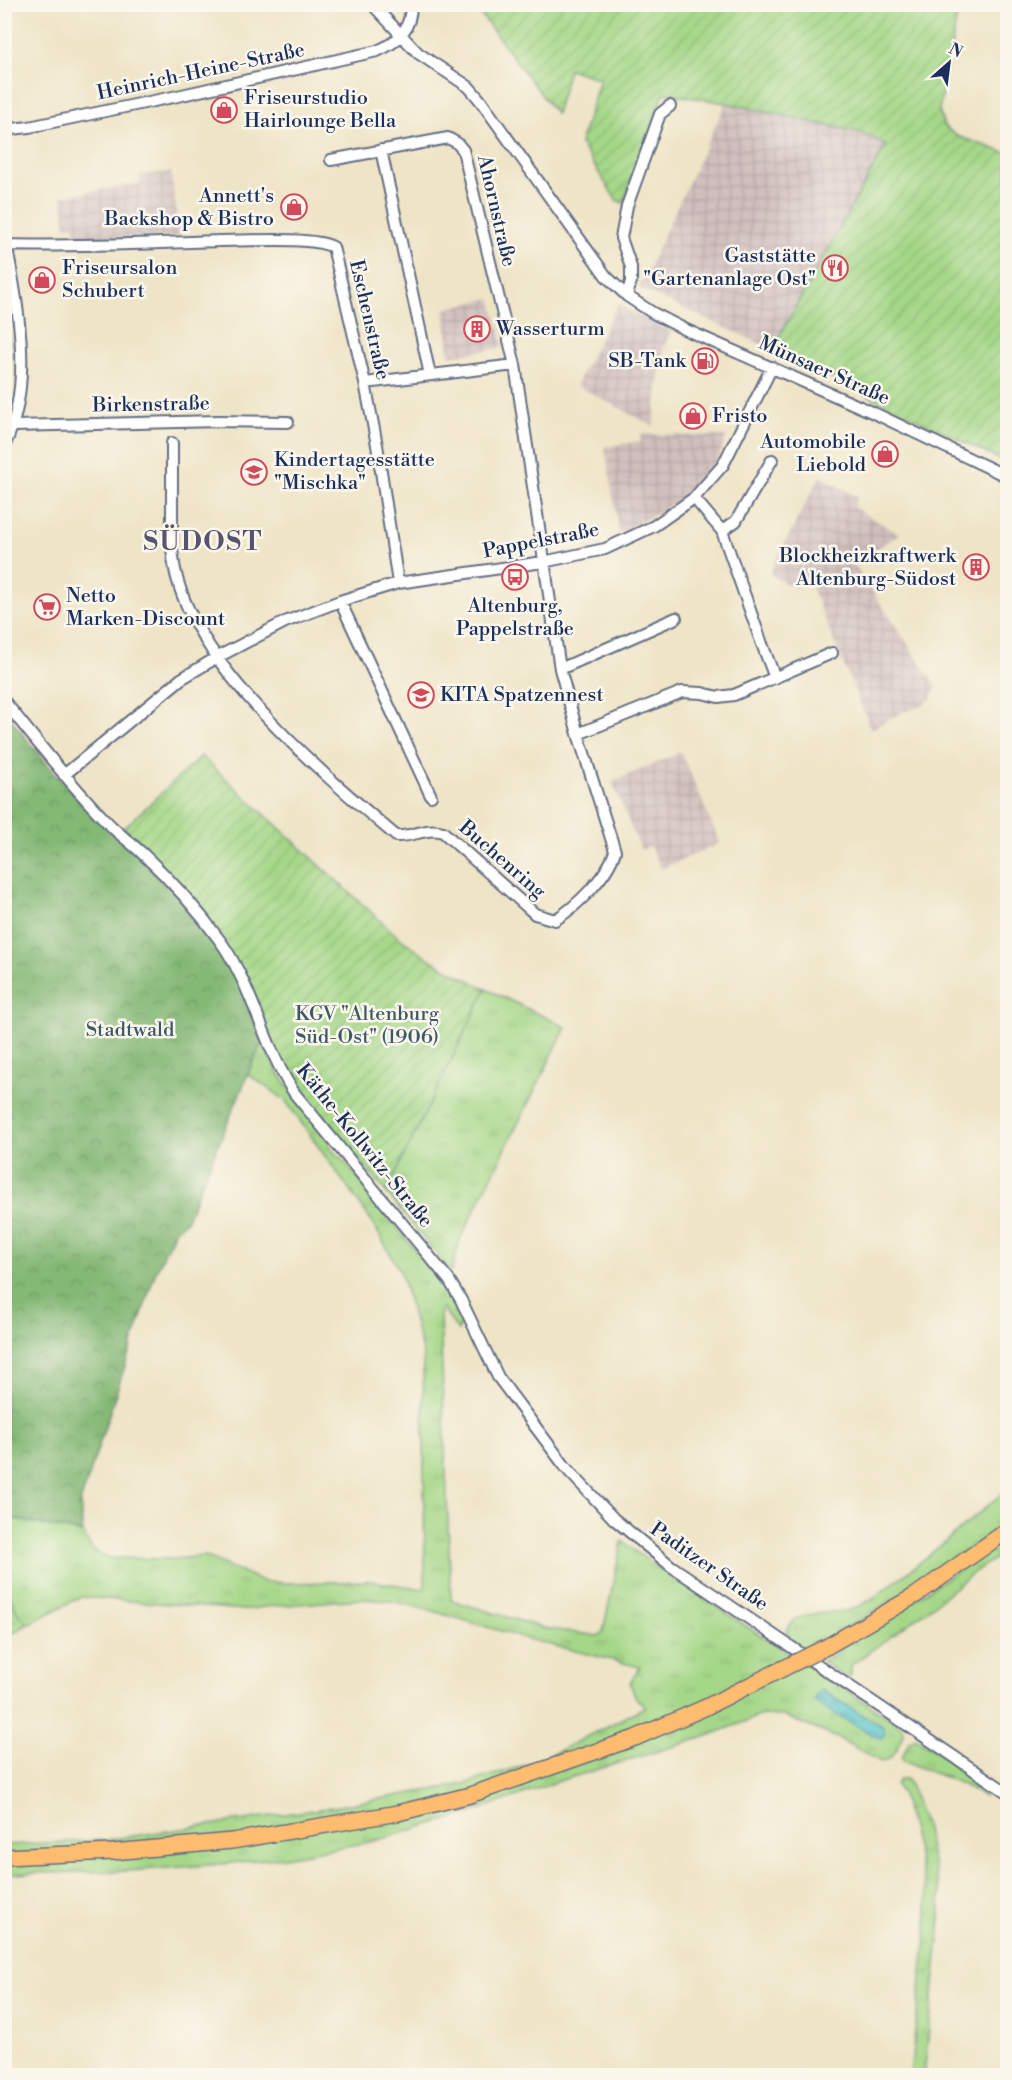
<svg xmlns="http://www.w3.org/2000/svg" width="1012" height="2080" viewBox="0 0 1012 2080" font-family="'Libre Bodoni',serif">
	<style>
		.industrial { fill: url(#industrial-grid) }
		.grass { fill: url(#grass-tufts); stroke: #608372; stroke-width: 1.5 }
		.forest { fill: url(#forest-crowns); stroke: #4f7469; stroke-width: 1.5 }
		.park { fill: #a4d787; stroke: #608372; stroke-width: 1.5 }
		.garden { fill: url(#garden-furrows); stroke: #608372; stroke-width: 1.5 }
		.water { fill: url(#water-waves); stroke: #397a95; stroke-width: 1.5 }
		.lines { fill: none; stroke-linecap: round; stroke-linejoin: round }
		.minor-casing { stroke: #656e82; stroke-width: 14 }
		.highway-casing { stroke: #656e82; stroke-width: 18 }
		.minor { stroke: #fff; stroke-width: 10 }
		.highway { stroke: #fdbc6f; stroke-width: 15 }
		.highway-bridge-casing { stroke: #656e82; stroke-width: 18; stroke-linecap: butt }
		.highway-bridge { stroke: #fdbc6f; stroke-width: 15 }
		.labels { text-anchor: middle; dominant-baseline: central; stroke-width: 5; stroke-linejoin: round; paint-order: stroke }
		.street-label { font-size: 20px; fill: #1b2f5e; stroke: #fbf7ec }
		.poi-label { font-size: 20px; fill: #1b2f5e; stroke: #fbf7ec; text-anchor: start }
		.park-label { font-size: 20px; fill: #3d5968; stroke: #fbf7ec }
		.district-label { font-size: 26px; font-weight: bold; letter-spacing: 1.5px; fill: #58536f; stroke: #fbf7ec }
	</style>
	<defs>
		<pattern id="industrial-grid" width="8" height="8" patternUnits="userSpaceOnUse" patternTransform="scale(1.5)"><rect width="8" height="8" fill="#d1bfbd"/><path d="M0 4h8M4 0v8" fill="none" stroke="#b3a4a5"/></pattern>
		<pattern id="grass-tufts" width="24" height="20" patternUnits="userSpaceOnUse" patternTransform="scale(1.5)"><rect width="24" height="20" fill="#a4d787"/><path d="M3 7l-1-3M5 7V3M7 7l1-3M15 17l-1-3M17 17v-4M19 17l1-3" fill="none" stroke="#8db977"/></pattern>
		<pattern id="forest-crowns" width="20" height="18" patternUnits="userSpaceOnUse" patternTransform="scale(1.5)"><rect width="20" height="18" fill="#83b874"/><path d="M2 6a3 3 0 1 1 6 0M12 15a3 3 0 1 1 6 0" fill="none" stroke="#6a9662"/></pattern>
		<pattern id="garden-furrows" width="10" height="10" patternUnits="userSpaceOnUse" patternTransform="scale(1.5)"><rect width="10" height="10" fill="#a4d787"/><path d="M-1 1l2-2M0 10L10 0M9 11l2-2" fill="none" stroke="#8db977"/></pattern>
		<pattern id="water-waves" width="16" height="10" patternUnits="userSpaceOnUse" patternTransform="scale(1.5)"><rect width="16" height="10" fill="#57c5cc"/><path d="M0 5q4-4 8 0t8 0" fill="none" stroke="#47a0a9"/></pattern>
	</defs>
	<rect width="100%" height="100%" fill="#fbf7ec"/>
	<filter id="ink" filterUnits="userSpaceOnUse"><feTurbulence type="fractalNoise" baseFrequency=".0167" numOctaves="2"/><feDisplacementMap in="SourceGraphic" scale="12" xChannelSelector="R" yChannelSelector="G"/><feConvolveMatrix kernelMatrix="1 2 1 2 8 2 1 2 1" color-interpolation-filters="sRGB"/></filter>
	<filter id="wash" filterUnits="userSpaceOnUse"><feTurbulence type="fractalNoise" baseFrequency=".008" numOctaves="4" result="noise"/><feDisplacementMap in="SourceGraphic" scale="24" xChannelSelector="R" yChannelSelector="G"/><feGaussianBlur stdDeviation="1.35" result="paint"/><feColorMatrix in="noise" values="0 0 0 0 0 0 0 0 0 0 0 0 0 0 0 0 0 1.4 0 .05"/><feComposite in="paint" operator="in"/></filter>
	<g filter="url(#wash)">
		<rect width="100%" height="100%" fill="#eee4c6"/>
		<path class="industrial" d="M726 103 862 133 886 145 772 349 639 288Z
			M171 172 179 237 76 240 74 225 66 226 62 196 140 184 139 175Z
			M491 298 503 347 450 356 444 309Z
			M618 304 671 332 664 346 653 426 576 385Z
			M641 434 726 436 719 458 706 475 685 496 662 511 619 533 605 447 641 441Z
			M820 476 857 497 853 507 899 534 854 564 936 686 932 698 920 707 905 711 871 729 809 582 795 588 769 574Z
			M681 752 720 843 661 869 650 846 641 850 612 782Z"/>
		<path class="grass" d="M486 989 566 1027 460 1240 451 1272 386 1192Z
			M262 1041 278 1072 329 1141C330 1149 333 1153 341 1157L442 1284 463 1320 458 1331 442 1307 440 1316 451 1600 543 1628 598 1636 603 1632 622 1541 667 1575 902 1726 904 1731C898 1746 897 1758 881 1762L840 1739 784 1716 762 1715 705 1737 559 1781 464 1815 370 1842 284 1857 221 1864 128 1871 5 1874V1845L105 1840 327 1808 464 1784 541 1760 645 1707 636 1698 630 1683 640 1667 531 1640 426 1609 391 1601 360 1599 263 1607 245 1610 80 1597 28 1624 17 1612 8 1591 5 1592V1514L15 1519 83 1533 92 1549 107 1558 174 1559 205 1556 265 1582 289 1583 370 1581 425 1589 423 1354 401 1273 371 1220 285 1100 248 1074Z
			M1007 1489V1521L912 1589 825 1640 822 1638 803 1649 790 1641 786 1631C794 1609 830 1615 849 1610 866 1605 882 1591 896 1581 935 1552 971 1520 1007 1489Z
			M1007 1538V1550L973 1573 922 1614 851 1665V1675L846 1678 822 1661 840 1651V1648Z
			M916 1738 984 1782V1796L957 1782 903 1761 902 1757 909 1742Z
			M900 1779H906L911 1787 925 1826 940 1894V1929L924 2075H910L927 1929V1895L912 1830 901 1792 896 1785Z"/>
		<path class="forest" d="M4 710C38 756 75 797 116 837L124 828 177 882 227 945 262 1041 186 1221 175 1231 155 1274 80 1503 83 1533 15 1519 5 1514Z"/>
		<path class="park" d="M10 333 9 381H5V334Z"/>
		<path class="garden" d="M483 4 959 5 939 110 944 126 957 136 1007 153V463L772 349 886 145 862 133 726 103 664 93 623 203 616 200 580 143 600 79 569 69 556 114 479 12Z
			M201 756 398 937 436 963 486 989 386 1192 298 1087 272 1045 250 985 177 882 124 828Z
			M8 1590 17 1612 28 1624 5 1638V1592Z"/>
		<path class="water" d="M821 1690 883 1727 885 1733 882 1738H879L822 1707 814 1699Z"/>
	</g>
	<g filter="url(#ink)">
		<g class="lines">
			<g class="minor-casing">
				<path id="minor" d="M372 4 418 53 469 87 480 100 606 276 627 296 653 313 684 329 874 413 1008 477
					M4 130 29 127 173 97 377 51C399 42 411 29 411 4
					M381 150 430 375
					M4 231C16 299 36 381 4 446
					M7 245C78 247 149 243 219 241 245 241 314 236 333 247L365 383 377 445 398 583
					M627 296 631 281V267L621 238 627 206 660 114 670 106
					M365 383 515 365
					M14 426 219 421 288 422
					M172 443C172 469 172 494 172 520 172 532 171 545 173 557 184 659 321 772 396 836 413 837 426 827 443 832L535 914 555 920C577 906 608 876 615 851L578 734 560 669 515 365 463 150 457 143 448 138 331 160
					M694 498 722 531 762 644 775 678
					M722 531 736 521 772 460
					M340 601 431 796
					M560 669 676 618
					M4 701C37 741 68 782 105 820 116 832 130 842 142 853 171 880 198 910 221 942 254 989 263 1046 295 1094L449 1280 461 1300 498 1377 567 1469 614 1519 671 1566 1008 1793
					M578 734 682 692 702 693 718 697 734 695 832 653
					M64 775 181 679 216 658 285 622 340 601 398 583 543 562 605 549 654 526 694 498 723 465 772 367"/>
			</g>
			<g class="highway-casing">
				<path id="highway" d="M828 1646 916 1595 1008 1530
					M4 1857 113 1852 232 1841 398 1813 470 1795 635 1738 704 1708"/>
			</g>
			<use href="#minor" class="minor"/>
			<use href="#highway" class="highway"/>
			<g class="highway-bridge-casing">
				<path id="highway-bridge" d="M704 1708 828 1646"/>
			</g>
			<use href="#highway-bridge" class="highway-bridge"/>
		</g>
	</g>
	<defs>
		<g id="shop-ring" transform="scale(1.35)"><circle r="9.5" fill="#fbf7ec" stroke="#d1495b" stroke-width="1.5"/><path d="M-5-2.5h2.3a2.7 3.5 0 0 1 5.4 0H5L5.5 6h-11ZM-1.5-2.5h3a1.5 2.3 0 0 0-3 0Z" fill="#d1495b"/></g>
		<g id="restaurant-ring" transform="scale(1.35)"><circle r="9.5" fill="#fbf7ec" stroke="#d1495b" stroke-width="1.5"/><path d="M-5-6h1v4h1v-4h1v4h1v-4h1v5L-1.5 .5V6h-2V.5L-5-1ZM5-6V6H3V1.5H1.5Q1.5-4 5-6Z" fill="#d1495b"/></g>
		<g id="building-ring" transform="scale(1.35)"><circle r="9.5" fill="#fbf7ec" stroke="#d1495b" stroke-width="1.5"/><path d="M-4-6H4V6H1V3H-1V6H-4ZM-2.5-4.3h1.7v1.8h-1.7ZM.8-4.3h1.7v1.8H.8ZM-2.5-1h1.7V.8h-1.7ZM.8-1h1.7V.8H.8Z" fill="#d1495b"/></g>
		<g id="fuel-ring" transform="scale(1.35)"><circle r="9.5" fill="#fbf7ec" stroke="#d1495b" stroke-width="1.5"/><path d="M-5.5-6h7V0h2V4h1.3V-2.5L3-4.5l.8-.8L6-3V5H2.5V1h-1V6h-7ZM-4.2-4.7v3.2H.2V-4.7Z" fill="#d1495b"/></g>
		<g id="school-ring" transform="scale(1.35)"><circle r="9.5" fill="#fbf7ec" stroke="#d1495b" stroke-width="1.5"/><path d="M0-5L7-2L0 1L-7-2ZM-4 1L0 2.5L4 1V4Q0 6-4 4Z" fill="#d1495b"/></g>
		<g id="bus-ring" transform="scale(1.35)"><circle r="9.5" fill="#fbf7ec" stroke="#d1495b" stroke-width="1.5"/><path d="M-5-6H5V4H4V6H2V4H-2V6H-4V4H-5ZM-3.5-4V0h7V-4ZM-3.5 1.2v1.5H-2V1.2ZM2 1.2v1.5H3.5V1.2Z" fill="#d1495b"/></g>
		<g id="supermarket-ring" transform="scale(1.35)"><circle r="9.5" fill="#fbf7ec" stroke="#d1495b" stroke-width="1.5"/><path d="M-6-5.5h2.5l.6 2H6L4.5 2H-2.5L-4.4-4H-6ZM-1.5 3.2a1.3 1.3 0 1 0 .1 0ZM3 3.2a1.3 1.3 0 1 0 .1 0Z" fill="#d1495b"/></g>
	</defs>
	<g fill-rule="evenodd">
		<use href="#shop-ring" x="224" y="110"/>
		<use href="#shop-ring" x="294" y="207"/>
		<use href="#restaurant-ring" x="835" y="268"/>
		<use href="#shop-ring" x="42" y="280"/>
		<use href="#building-ring" x="477" y="329"/>
		<use href="#fuel-ring" x="705" y="361"/>
		<use href="#shop-ring" x="693" y="416"/>
		<use href="#shop-ring" x="885" y="454"/>
		<use href="#school-ring" x="254" y="472"/>
		<use href="#building-ring" x="976" y="567"/>
		<use href="#bus-ring" x="515" y="577"/>
		<use href="#supermarket-ring" x="47" y="607"/>
		<use href="#school-ring" x="421" y="695"/>
	</g>
	<g class="labels">
		<g class="street-label">
			<text transform="translate(201 72) rotate(-12)">Heinrich-Heine-Straße</text>
			<text transform="translate(496 211) rotate(77)">Ahornstraße</text>
			<text transform="translate(369 320) rotate(77)">Eschenstraße</text>
			<text transform="translate(824 371) rotate(24)">Münsaer Straße</text>
			<text transform="translate(151 405) rotate(-1)">Birkenstraße</text>
			<text transform="translate(541 541) rotate(-11)">Pappelstraße</text>
			<text transform="translate(502 860) rotate(41)">Buchenring</text>
			<text transform="translate(364 1146) rotate(51)">Käthe-Kollwitz-Straße</text>
			<text transform="translate(709 1567) rotate(35)">Paditzer Straße</text>
		</g>
		<g class="poi-label">
			<text x="244" y="98">Friseurstudio<tspan x="244" dy="23">Hairlounge Bella</tspan></text>
			<text x="274" y="196" text-anchor="end">Annett's<tspan x="274" dy="23">Backshop &amp; Bistro</tspan></text>
			<text x="816" y="256" text-anchor="end">Gaststätte<tspan x="816" dy="23">"Gartenanlage Ost"</tspan></text>
			<text x="62" y="268">Friseursalon<tspan x="62" dy="23">Schubert</tspan></text>
			<text x="496" y="329">Wasserturm</text>
			<text x="686" y="361" text-anchor="end">SB-Tank</text>
			<text x="712" y="416">Fristo</text>
			<text x="866" y="442" text-anchor="end">Automobile<tspan x="866" dy="23">Liebold</tspan></text>
			<text x="274" y="460">Kindertagesstätte<tspan x="274" dy="23">"Mischka"</tspan></text>
			<text x="956" y="556" text-anchor="end">Blockheizkraftwerk<tspan x="956" dy="23">Altenburg-Südost</tspan></text>
			<text x="66" y="596">Netto<tspan x="66" dy="23">Marken-Discount</tspan></text>
			<text x="515" y="606" text-anchor="middle">Altenburg,<tspan x="515" dy="23">Pappelstraße</tspan></text>
			<text x="440" y="695">KITA Spatzennest</text>
		</g>
		<g class="park-label">
			<text x="367" y="1014">KGV "Altenburg<tspan x="367" dy="23">Süd-Ost" (1906)</tspan></text>
			<text x="130" y="1030">Stadtwald</text>
		</g>
		<g class="district-label">
			<text x="203" y="542">SÜDOST</text>
		</g>
	</g>
	<rect width="1012" height="2080" fill="none" stroke="#fbf7ec" stroke-width="24"/>
	<g transform="translate(949 63) rotate(28)" stroke="#fbf7ec" stroke-width="4.5" paint-order="stroke">
	<path d="M0-4.5L10 22L0 15L-10 22Z" fill="#1b2f5e"/>
	<text y="-9" font-size="16" font-weight="bold" text-anchor="middle" fill="#1b2f5e">N</text>
	</g>
</svg>
